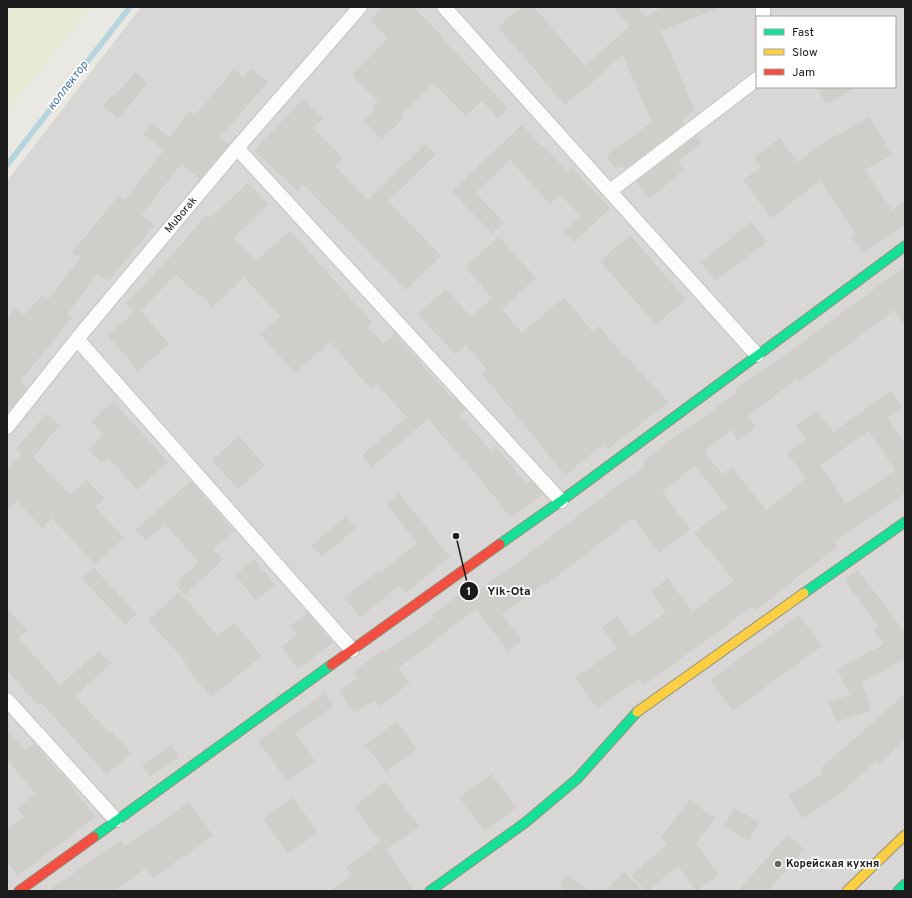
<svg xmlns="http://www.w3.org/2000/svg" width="912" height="898" viewBox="0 0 912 898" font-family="Overpass,sans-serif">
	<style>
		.residential { fill: #d9d7d5; fill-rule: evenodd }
		.farmland { fill: #e9ead6 }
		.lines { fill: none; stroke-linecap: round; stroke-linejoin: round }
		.stream { stroke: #b6d4dd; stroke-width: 5.5 }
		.building { fill: #d0ceca; fill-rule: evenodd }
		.street-casing { stroke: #c2c2bf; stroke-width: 16 }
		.fast-casing { stroke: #90937c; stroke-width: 11 }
		.slow-casing { stroke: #90937c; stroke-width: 11 }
		.jam-casing { stroke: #90937c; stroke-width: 11 }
		.street { stroke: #fcfcfb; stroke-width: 14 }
		.fast { stroke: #16e098; stroke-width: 9 }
		.slow { stroke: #ffcf43; stroke-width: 9 }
		.jam { stroke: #f24e42; stroke-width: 9 }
		.poi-dot { fill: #636361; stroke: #fff; stroke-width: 1.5 }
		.labels { text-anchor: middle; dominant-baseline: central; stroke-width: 3.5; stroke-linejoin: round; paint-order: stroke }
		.street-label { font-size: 11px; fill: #1b1b1b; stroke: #fff }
		.poi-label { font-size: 11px; font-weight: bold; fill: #1b1b1b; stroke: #fff; text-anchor: start }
		.water-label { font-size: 12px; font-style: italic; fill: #4974a9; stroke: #fff }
		.leader { fill: none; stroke: #1b1b1b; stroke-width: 1.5 }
		.callout-dot { fill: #1b1b1b; stroke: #fff; stroke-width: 1.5 }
		.mark-label { font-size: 12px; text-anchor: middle; font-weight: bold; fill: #fff }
		.callout-label { font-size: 12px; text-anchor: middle; font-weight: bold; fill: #1b1b1b; stroke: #fff; stroke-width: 3.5; stroke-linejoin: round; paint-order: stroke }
	</style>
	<rect width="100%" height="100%" fill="#eae8e3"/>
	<path class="residential" d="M141 7H905V891H7V181ZM757 17H895V87H757Z"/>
	<path class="farmland" d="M7 7H91L7 112Z"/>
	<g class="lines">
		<path class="stream" d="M7 165 130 7"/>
	</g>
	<path class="building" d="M383 7H414L442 36 441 37 508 108 498 118 482 101 466 116 434 83 401 116 404 118 381 139 364 121 376 109 373 106 378 101 352 75 388 38 370 20Z
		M521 7H534L585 66 630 26 613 7H637L646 17 661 7H721L661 31 695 110 682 119 685 123 625 169 621 165 616 169 606 156 652 122 622 54 596 79 565 105 498 27Z
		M251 68 268 82 220 137 229 144 200 179 181 164 142 215 155 225 108 282 98 273 67 314 72 318 54 340 20 381 27 388 7 413V317L15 308 24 315 43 294 48 299 80 258 72 252 119 196 125 200 164 150 143 134 152 123 169 137 190 111 195 115 234 69 243 77Z
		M136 72 148 83 118 119 103 106 112 95 114 96Z
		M816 87H856L826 104Z
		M303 99 323 118 313 128 343 158 335 166 368 200 425 144 436 155 388 201 441 256 406 290 303 184 297 191 254 150Z
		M870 117 892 155 865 170 892 210 905 200V224L862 253 851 237 856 233 820 181 771 218 743 180 761 167 754 157 780 138 797 162 833 136 834 137Z
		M522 125 542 147 544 146 567 171 572 167 610 208 574 242 564 232 580 216 560 194 550 204 510 160 476 193 504 223 492 234 452 191Z
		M696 136 702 142 678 162 684 170 649 199 636 182Z
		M248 183 268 204 233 238 256 261 290 231 372 322 368 327 384 344 395 334 452 398 454 397 466 410 460 415 491 451 496 447 527 484 531 481 543 494 510 518 492 493H491L467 464 428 419 372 467 362 455 407 417 377 384 371 389 330 342 295 373 260 334 280 316 244 277 212 308 200 294 199 296 176 274 141 311 169 344 138 371 107 335 135 312 126 304 176 250 207 214 210 218Z
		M751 222 767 242 716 281 701 262Z
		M630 235 686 299 656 325 600 261Z
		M499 237 536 278 502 309 522 333 564 297 593 332 599 326 628 360 629 359 669 403 658 412 657 411 608 449 604 444 565 475 482 374 487 370 466 345 455 354 418 314 446 289 471 317 492 298 465 267Z
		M905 266V325L894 310 799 382 797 379 748 416 756 427 738 440 732 430 704 451 722 474 732 467 766 510 802 482 801 481 805 478 787 453 806 439 796 425 817 411 833 432 891 391 903 407 887 418 905 444V493L834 542 838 547 807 570 756 610 752 606 711 637 644 685 639 679 597 709 575 678 617 649 602 627 617 616 632 637 666 612 651 591 668 578 692 612 734 581 708 548 706 549 694 532 728 508 695 466 662 492 690 529 659 553 633 518 547 584 545 583 502 614 522 641 508 651 476 609 433 641 434 643 398 668 410 683 379 706 374 700 355 713 339 691 358 678 353 672 384 649 386 651 434 618 432 615 461 593 466 599 519 561 599 500 645 466 642 462 686 428 687 429 717 408 716 407 738 392 736 389 761 370 762 372ZM869 431 895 470 846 504 820 465Z
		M113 401 168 462 137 490 108 457 101 463 88 449 104 435 91 421Z
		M46 414 60 425 33 457 70 495 87 480 104 498 95 507 124 538 95 564 52 518 42 528 17 501 7 510V468L22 453 16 449Z
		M239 436 265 465 238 489 212 460Z
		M191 481 234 531 213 549 223 560 185 595 175 584 199 562 165 524 146 541 136 529Z
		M399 493 450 557 405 593 399 586 360 617 344 598 378 571 380 573 417 543 386 504Z
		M346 516 356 528 322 557 312 545Z
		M254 559 275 585 256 600 235 575Z
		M94 568 137 614 125 625 82 578Z
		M858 570 905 633V659L862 682 871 711 836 722 829 701 850 695 837 670 884 644 873 629 878 626 844 579Z
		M179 592 218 636 234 623 262 656 211 697 184 664 186 662 148 620Z
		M7 608 27 630 18 638 60 685 99 651 111 664 75 696 109 733 111 731 131 753 107 775 41 703 38 705 7 670Z
		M308 613 322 629 333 643 298 669 281 647 297 635 290 626Z
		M799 615 822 646 733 711 710 680Z
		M324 693 333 706 296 733 315 761 287 781 258 741Z
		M905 694V740L879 764 876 761 837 796 802 818 788 795 823 773 820 769Z
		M397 721 417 749 386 772 365 745Z
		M7 729 25 750 34 743 60 774 62 773 95 817 18 876 7 862V830L24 817 17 808 35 794 7 759Z
		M171 745 179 757 150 777 142 765Z
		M492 774 516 808 484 831 459 797Z
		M386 782 419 827 386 850 354 806Z
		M293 798 318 832 288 854 263 819Z
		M690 800 715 818 696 843 719 875 696 891 678 866 648 891H645L631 875 667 845 661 837Z
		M189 802 213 836 153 878 146 868 113 891H48L121 840 125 846Z
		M734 808 759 822 749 840 724 827Z
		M787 835 804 849 768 891H738Z
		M380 842 415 891H330L352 875 346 867Z
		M624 872 643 891H605Z
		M568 874 588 891H566L559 885Z"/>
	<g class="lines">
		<g class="street-casing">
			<path id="street" d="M444 7 757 355
				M763 17V7
				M237 148 561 501
				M610 191 757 79
				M77 339 352 650
				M7 427 77 339 237 148 360 7
				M7 700 116 820"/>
		</g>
		<g class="fast-casing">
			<path id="fast" d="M500 544 561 501 905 246
				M804 593 905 522
				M94 837 331 665
				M430 891 526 822 577 779 637 712
				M898 891 905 884"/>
		</g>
		<g class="slow-casing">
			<path id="slow" d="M637 712 804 593
				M847 891 905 835"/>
		</g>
		<g class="jam-casing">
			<path id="jam" d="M331 665 500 544
				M19 891 94 837"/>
		</g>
		<use href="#street" class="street"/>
		<use href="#fast" class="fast"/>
		<use href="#slow" class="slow"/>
		<use href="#jam" class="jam"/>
	</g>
	<circle class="poi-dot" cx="778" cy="864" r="4"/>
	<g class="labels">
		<g class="street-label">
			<text transform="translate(181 215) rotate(-50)">Muborak</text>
		</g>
		<g class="poi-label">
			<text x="786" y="864">Корейская кухня</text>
		</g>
		<g class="water-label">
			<text transform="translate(68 86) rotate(-52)">коллектор</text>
		</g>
	</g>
	<path class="leader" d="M456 536L469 591"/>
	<g class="callout-dot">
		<circle cx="456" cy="536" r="4"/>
		<circle cx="469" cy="591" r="10"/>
	</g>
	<g class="mark-label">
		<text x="469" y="595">1</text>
	</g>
	<g class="callout-label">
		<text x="509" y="595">Yik-Ota</text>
	</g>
	<rect width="912" height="898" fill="none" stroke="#1b1b1b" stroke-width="16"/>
	<rect x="756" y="16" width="140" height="72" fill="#ffffff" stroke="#a4a4a4"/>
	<rect x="764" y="29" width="20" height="6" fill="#16e098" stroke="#a4a4a4"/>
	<text x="792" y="36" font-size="12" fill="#1b1b1b">Fast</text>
	<rect x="764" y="49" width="20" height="6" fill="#ffcf43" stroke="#a4a4a4"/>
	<text x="792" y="56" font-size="12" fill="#1b1b1b">Slow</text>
	<rect x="764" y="69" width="20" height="6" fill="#f24e42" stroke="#a4a4a4"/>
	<text x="792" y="76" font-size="12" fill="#1b1b1b">Jam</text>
</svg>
